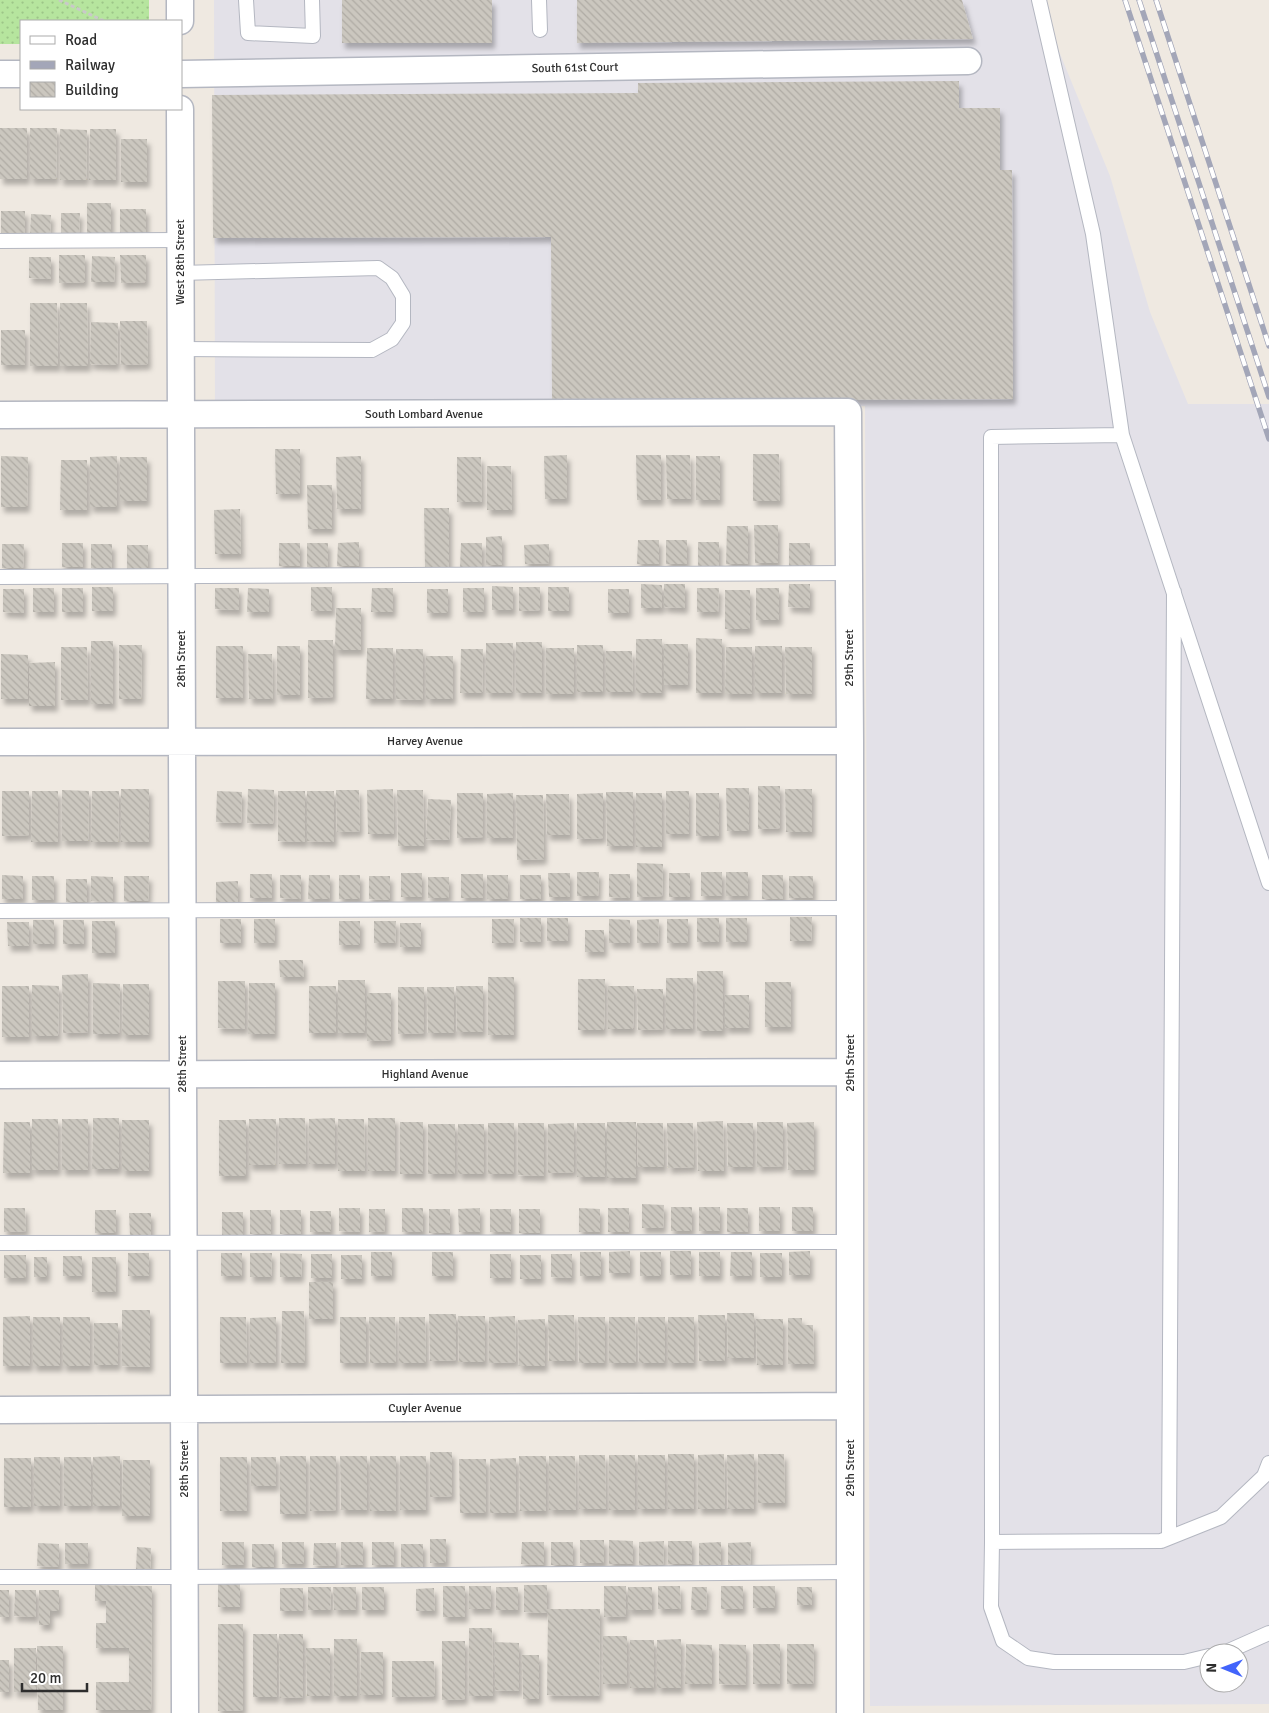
<svg xmlns="http://www.w3.org/2000/svg" width="1269" height="1713" viewBox="0 0 1269 1713" font-family="Signika,sans-serif">
	<style>
		.industrial { fill: #e3e1e8; fill-rule: evenodd }
		.grass { fill: url(#grass-dots) }
		.building { fill: url(#building-back-hatch); filter: url(#shadow) }
		.lines { fill: none; stroke-linecap: round; stroke-linejoin: round }
		.service-casing { stroke: #b4b7c1; stroke-width: 16 }
		.minor-casing { stroke: #b4b7c1; stroke-width: 29 }
		.path { stroke: #c9c9c9; stroke-width: 3; stroke-dasharray: 4 2.5; stroke-linecap: butt }
		.service { stroke: #fff; stroke-width: 14 }
		.minor { stroke: #fff; stroke-width: 26 }
		.rail-casing { stroke: #a3a6b8; stroke-width: 5.5 }
		.rail { stroke: #fff; stroke-width: 4; stroke-dasharray: 11; stroke-linecap: butt }
		.labels { text-anchor: middle; dominant-baseline: central; stroke-width: 4.5; stroke-linejoin: round; paint-order: stroke }
		.street-label { font-size: 12px; fill: #2e2e2e; stroke: #fff }
	</style>
	<defs>
		<pattern id="grass-dots" width="8" height="8" patternUnits="userSpaceOnUse" patternTransform="scale(1.25)"><rect width="8" height="8" fill="#b6e59e"/><path d="M2 2h.1M6 6h.1" fill="none" stroke="#9dc588" stroke-width="1.8" stroke-linecap="round"/></pattern>
		<pattern id="building-back-hatch" width="6" height="6" patternUnits="userSpaceOnUse" patternTransform="scale(1.25)"><rect width="6" height="6" fill="#cbc7bf"/><path d="M-1 5l2 2M0 0l6 6M5-1l2 2" fill="none" stroke="#afaba4"/></pattern>
		<filter id="shadow"><feDropShadow dx="3" dy="5.5" stdDeviation="2.5" flood-color="#0004"/></filter>
	</defs>
	<rect width="100%" height="100%" fill="#efe9e1"/>
	<path class="industrial" d="M214 0H1038L1110 176 1150 312 1188 404H1269V1704L870 1706 865 406 215 410ZM1209 1653H1239V1683H1209Z"/>
	<path class="grass" d="M0 0H149V21H21V44H0Z"/>
	<path class="building" d="M342 0H492V43H342Z
		M577 0H962L973 39 577 43Z
		M959 81V108H1000V170H1012L1013 399 552 401 551 237 213 238 212 95 638 93V83Z
		M0 128H27V179H0Z
		M30 128H57L56 179H30Z
		M60 129 87 130 86 180H60Z
		M90 129H116V180H89Z
		M121 139H147V182H121Z
		M87 203H111V235H87Z
		M120 209H146V235H120Z
		M1 211H25V235H1Z
		M61 213H80L79 234H61Z
		M31 214 51 215 50 235 30 234Z
		M59 255H85V282L59 283Z
		M120 255H146V282L121 283Z
		M92 256 115 257 114 282H91Z
		M29 257H51V279L29 278Z
		M30 303H57L58 366H30Z
		M60 303H87L88 366H60Z
		M120 321H147L148 364 121 365Z
		M91 322 118 323 117 365 90 364Z
		M1 330H25V365H1Z
		M275 449H300V494H276Z
		M753 454H779L780 501H753Z
		M567 455V499H545L544 456Z
		M636 455H661V500H637Z
		M666 455H690L691 499H667Z
		M1 456 28 457 27 507H1Z
		M117 456V507H90V457Z
		M361 456V509H337L336 457Z
		M696 456H720V500H696Z
		M120 457H147V501H120Z
		M457 457H481L482 502H457Z
		M61 460H87V510H60Z
		M487 466H511L512 510H487Z
		M307 485H332V529H308Z
		M424 508H449V569H425Z
		M240 509 241 554H215L214 510Z
		M754 525H778V563H755Z
		M727 526H748V564H726Z
		M502 536V565H486V537Z
		M638 540H659V564H637Z
		M666 540H687V564H666Z
		M359 542V566H337L338 543Z
		M698 542H719V566H698Z
		M62 543H83V567H62Z
		M279 543H300V566H279Z
		M307 543H328V567H307Z
		M461 543H482V567H460Z
		M789 543H810V567H789Z
		M2 544H24L23 568H2Z
		M91 544H112V568H91Z
		M549 544V563L525 564 524 545Z
		M127 545H148V569H127Z
		M641 584 662 585V608H641Z
		M664 584H685V608L664 607Z
		M789 584H810V608L788 607Z
		M492 586 513 587V610H492Z
		M92 587H113V611H92Z
		M311 587H332V611H311Z
		M519 587H540V610L519 611Z
		M548 587H569V611H548Z
		M33 588H54V612H33Z
		M62 588H83V612H62Z
		M215 588H239V610L215 609Z
		M248 588 269 589V612H247Z
		M372 588H393V612H371Z
		M463 588H484V612H463Z
		M697 588H719L718 612H697Z
		M756 588H779V620H756Z
		M3 589H24V613L3 612Z
		M427 589H448V613H427Z
		M608 589H629V613H608Z
		M725 590H750V629H725Z
		M336 608H361V650H335Z
		M696 638 722 639V693H696Z
		M636 639H662V693H636Z
		M308 640H333V697L308 698Z
		M91 641H113V704H91Z
		M516 642H542V693H516Z
		M486 643H513L512 693H486Z
		M664 644H688V685H664Z
		M119 645H142L141 699H119Z
		M577 645H603V692H577Z
		M216 646H243V698H216Z
		M277 646H300V695H277Z
		M755 646H782V693H755Z
		M61 647H87L88 700H61Z
		M726 647H752V694H725Z
		M785 647H812V694H786Z
		M367 648H393V699H366Z
		M546 648H574V694H546Z
		M396 649H423V700L396 699Z
		M461 649H483L482 693H460Z
		M606 651H632L633 692H606Z
		M1 654 28 655V699H1Z
		M248 654H272L273 699H249Z
		M426 656H453V699H426Z
		M55 662V706H29V663Z
		M758 786H780V828L758 829Z
		M726 788H749V831H727Z
		M121 789H149V842H121Z
		M248 789 274 790 273 824 247 823Z
		M393 789 394 834H368L367 790Z
		M785 789H812V832H786Z
		M62 790 89 791 88 841H62Z
		M336 790H359L360 831 337 832Z
		M397 790H423L424 846H398Z
		M2 791H29V835L2 836Z
		M32 791H58V842H31Z
		M92 791H119L118 842H91Z
		M217 791 242 792 241 823 216 822Z
		M278 791H305V842L278 841Z
		M307 791H334V842L307 841Z
		M666 791H689V834H666Z
		M606 792H633V846H607Z
		M457 793H483V837L457 838Z
		M513 793V838H487V794Z
		M603 793V838L577 839V794Z
		M636 793H662V847H636Z
		M696 793H719V836H696Z
		M546 794H569L570 835H547Z
		M516 795H543L544 859 517 860Z
		M428 799 451 800 449 840 426 839Z
		M637 863 663 864 662 896 637 897Z
		M577 872H599L598 896H577Z
		M701 872H722V896H701Z
		M726 872H748V896H726Z
		M401 873H422V897H401Z
		M548 873H570V897H549Z
		M669 873H690V897H669Z
		M250 874H272V898H250Z
		M461 874H483V898H461Z
		M609 874H630V898L609 897Z
		M2 875 23 876V899H2Z
		M280 875H301V899L280 898Z
		M309 875H330V899H308Z
		M339 875H360V899H339Z
		M487 875H508V899H487Z
		M520 875H541V899H520Z
		M762 875H783V899H762Z
		M32 876H54V900H32Z
		M91 876 113 877V902L91 901Z
		M124 876H149L148 901H124Z
		M369 876H390V900L369 899Z
		M789 876H813V898H789Z
		M428 877H449V898H428Z
		M66 879H87V902H66Z
		M238 881V902H216V882Z
		M790 917H812L811 941H790Z
		M520 918H541V942H520Z
		M547 918H568V941H547Z
		M697 918H719V942H697Z
		M726 918H747V942H726Z
		M220 919H241V943H220Z
		M254 919H275V943H254Z
		M492 919H514L513 943H492Z
		M609 919 630 920V943H609Z
		M659 919 658 943H637V920Z
		M667 919H688V943H667Z
		M33 920H54V944H33Z
		M63 920H84V944H63Z
		M92 921H115V953H92Z
		M339 921H360V945H339Z
		M374 921H396L395 943H374Z
		M7 922H29V946H8Z
		M400 923H421V947H400Z
		M585 930H604V952H585Z
		M279 960H303L304 977H280Z
		M697 971H723V1031H697Z
		M88 974V1032L63 1033 62 975Z
		M488 977H514V1035H488Z
		M666 978H693V1029H666Z
		M578 979H605L604 1030H578Z
		M338 980H365V1033H338Z
		M218 981H245V1029L218 1028Z
		M765 982H791V1027H765Z
		M93 983 120 984 119 1034H93Z
		M249 983H275V1034H248Z
		M123 984H149V1035H122Z
		M32 985 59 986 58 1036H32Z
		M2 986H29V1037H2Z
		M309 986H336V1033H309Z
		M456 986H483V1032H457Z
		M608 986H634L633 1029H608Z
		M398 987H424V1033L398 1034Z
		M427 987H454V1033H428Z
		M637 989H663V1029L638 1030Z
		M367 993H391V1040L367 1041Z
		M725 995H749V1028H725Z
		M93 1118H119V1169H92Z
		M279 1118H305L306 1164H279Z
		M335 1118V1164H309V1119Z
		M368 1118H395V1171H368Z
		M32 1119H58V1170H32Z
		M62 1119H88V1170H62Z
		M249 1119H276L275 1165H249Z
		M338 1119H364L365 1171H338Z
		M122 1120H149V1171H122Z
		M219 1120H246V1176H219Z
		M723 1121 724 1171H698L697 1122Z
		M4 1122H30V1173H3Z
		M400 1122H423V1174H400Z
		M607 1122H636V1178H607Z
		M757 1122H783V1166L757 1167Z
		M814 1122V1170H788L787 1123Z
		M488 1123H514V1174H488Z
		M518 1123H544V1176L518 1175Z
		M574 1123V1172L548 1173V1124Z
		M577 1123H605V1177H577Z
		M637 1123H663L664 1167H638Z
		M667 1123H693L694 1167 668 1168Z
		M727 1123H753V1167H728Z
		M428 1124H455V1174H428Z
		M458 1124H484V1174H458Z
		M642 1204 664 1205 663 1228H642Z
		M671 1207H692V1231H671Z
		M699 1207H720V1231H699Z
		M759 1207H780V1231H759Z
		M792 1207H813V1231H792Z
		M4 1208H25L26 1231 4 1232Z
		M339 1208H360V1232L339 1231Z
		M402 1208H423V1232H402Z
		M480 1208V1232H459L458 1209Z
		M579 1208 600 1209V1232H579Z
		M608 1208H629V1232H608Z
		M727 1208H748V1232H727Z
		M369 1209H385V1231L369 1232Z
		M429 1209H450V1233H429Z
		M490 1209H511V1232H490Z
		M519 1209H540V1233H519Z
		M95 1210H116V1233H95Z
		M250 1210H271V1234H250Z
		M280 1210H301V1234H280Z
		M310 1211H331V1232H310Z
		M222 1212H243V1236H222Z
		M129 1213H151V1236H130Z
		M630 1251V1273H609V1252Z
		M670 1251H691V1275H670Z
		M810 1251V1275H789V1252Z
		M371 1252H392V1276H371Z
		M432 1252H453V1276H432Z
		M580 1252H601V1276H580Z
		M640 1252H661V1276H640Z
		M699 1252H720V1276H699Z
		M731 1252H752V1276H730Z
		M128 1253H149V1276H128Z
		M221 1253H242V1276H221Z
		M250 1253H272L271 1277H250Z
		M280 1253 302 1254 301 1277H280Z
		M760 1253H782V1277H760Z
		M311 1254H332V1278H311Z
		M490 1254H511V1278H490Z
		M551 1254H572V1278L551 1277Z
		M4 1255H26V1278H4Z
		M341 1255H362V1279H341Z
		M520 1255H541V1279H520Z
		M63 1256H82V1276H63Z
		M34 1257H47V1277H34Z
		M92 1257H116V1292H92Z
		M309 1282H333V1319H309Z
		M122 1310H150V1367L122 1366Z
		M282 1311H304L305 1363H281Z
		M727 1313H754V1358H728Z
		M429 1314H456V1360L430 1361Z
		M548 1315H574L575 1361H549Z
		M698 1315H725V1361H699Z
		M30 1316V1366H3V1317Z
		M458 1316H485V1362H459Z
		M515 1316 516 1362 489 1363V1317Z
		M33 1317H60V1366H33Z
		M63 1317H90V1366H63Z
		M220 1317H246L247 1363H220Z
		M276 1317V1363H250V1318Z
		M340 1317H366V1363H340Z
		M369 1317H395L396 1363H370Z
		M399 1317H425L426 1363H399Z
		M578 1317H605V1363H579Z
		M609 1317H635L636 1363H609Z
		M638 1317H665V1363H639Z
		M668 1317H694V1363H668Z
		M788 1318H802V1325H813L814 1364H788Z
		M545 1319V1366H519L518 1320Z
		M756 1319H783V1365H757Z
		M94 1323H118V1365H94Z
		M430 1452H452V1496L430 1497Z
		M668 1454H694V1509H668Z
		M724 1454 725 1509H698V1455Z
		M754 1454V1509H728L727 1455Z
		M758 1454H784L785 1503H758Z
		M579 1455H605L606 1509H579Z
		M609 1455H635V1510H609Z
		M638 1455H665V1509H638Z
		M120 1456V1506H93V1457Z
		M280 1456H306V1514H280Z
		M310 1456H336V1510L310 1511Z
		M340 1456H367V1510H341Z
		M370 1456H396V1511H370Z
		M400 1456H426V1510H400Z
		M519 1456H546V1511H520Z
		M549 1456H575L576 1510H549Z
		M34 1457H60V1506H34Z
		M64 1457H91V1506H64Z
		M220 1457H247V1511H220Z
		M251 1457H276V1486H251Z
		M4 1458H31V1507H4Z
		M516 1458V1513H490V1459Z
		M459 1459H486V1513H460Z
		M123 1460H150V1516H122Z
		M430 1539H446V1563H430Z
		M580 1540H604V1563H580Z
		M609 1540 633 1541V1564H609Z
		M664 1541 663 1565H639V1542Z
		M668 1541H692V1564H668Z
		M222 1542H244V1565H222Z
		M282 1542H304V1564H282Z
		M341 1542H363V1565H341Z
		M372 1542H394V1565H372Z
		M522 1542H544V1565L521 1564Z
		M551 1542H573V1565H551Z
		M721 1542V1565H699V1543Z
		M751 1542 750 1565H728V1543Z
		M38 1543 59 1544V1567L37 1566Z
		M65 1543H88V1564H65Z
		M314 1543H336V1566L313 1565Z
		M252 1544H274V1567H252Z
		M401 1544H423V1567H401Z
		M137 1547 151 1548 150 1569H136Z
		M218 1584H240V1607H218Z
		M95 1585 152 1586 151 1710H96V1682H129V1648H96V1623H106V1601H95Z
		M524 1585H547V1609H600L599 1696 547 1695 548 1613 524 1612Z
		M443 1586H465V1617H443Z
		M469 1586H491V1609H469Z
		M604 1586H626V1616L604 1617Z
		M658 1586H680L681 1609H658Z
		M721 1586H743V1609H721Z
		M753 1586H775V1608H753Z
		M308 1587H331L330 1610H308Z
		M333 1587H356V1610H334Z
		M362 1587H384V1610H362Z
		M496 1587H518V1610H496Z
		M628 1587H652V1610H628Z
		M692 1587H707L706 1610H691Z
		M797 1587H812V1605H797Z
		M280 1588H303V1611H280Z
		M434 1588 435 1611H416V1589Z
		M0 1590H9V1617H0Z
		M15 1590H36V1617L14 1616Z
		M39 1590H59V1611H50V1625H39Z
		M218 1624H243V1710L218 1711Z
		M469 1628H492L493 1696H469Z
		M253 1634H277V1697H253Z
		M279 1634H303V1697L280 1698Z
		M603 1636H627V1684H603Z
		M334 1639H357V1696H334Z
		M681 1639V1688H657V1640Z
		M630 1640H654V1688H630Z
		M442 1641H465V1699L442 1700Z
		M495 1642 519 1643V1691L495 1690Z
		M686 1644 712 1645V1684H685Z
		M719 1644 746 1645V1685L719 1684Z
		M753 1644H780V1684H753Z
		M787 1644H814L813 1684H787Z
		M37 1646H63V1710H38Z
		M14 1648H36V1692H14Z
		M306 1648H330V1696H307Z
		M361 1652H383V1695H360Z
		M522 1655H539V1699H523Z
		M0 1660H9V1692H0Z
		M392 1661H434L435 1696 392 1697Z"/>
	<g class="lines">
		<g class="service-casing">
			<path id="service" d="M246 0 248 33 313 36 312 0
				M539 0 540 30
				M1039 0 1093 234 1122 435 1269 883
				M0 241 180 240
				M180 273 378 268 392 278 403 296V323L392 339 372 350 180 349
				M1122 435 991 437 992 1542 1161 1541 1221 1517 1264 1476 1269 1463
				M0 577 849 573
				M0 911 850 908
				M0 1243 850 1242
				M1169 1537 1174 592
				M992 1542 991 1607 1003 1641 1028 1658 1054 1662H1184L1209 1656
				M0 1577H184L849 1572
				M1224 1653 1269 1633"/>
		</g>
		<g class="minor-casing">
			<path id="minor" d="M180 0V21
				M0 74H21
				M181 74 968 61
				M180 109 185 1713
				M0 415 848 412 850 741V1713
				M0 742 850 741
				M0 1075 850 1072
				M0 1410 850 1406"/>
		</g>
		<path class="path" d="M59 0 104 21"/>
		<use href="#service" class="service"/>
		<use href="#minor" class="minor"/>
		<g class="rail-casing">
			<path id="rail" d="M1125 0 1269 439
				M1139 0 1269 397
				M1156 0 1269 346"/>
		</g>
		<use href="#rail" class="rail"/>
	</g>
	<g class="labels">
		<g class="street-label">
			<text transform="translate(575 68) rotate(-1)">South 61st Court</text>
			<text transform="translate(180 262) rotate(-90)">West 28th Street</text>
			<text x="424" y="414">South Lombard Avenue</text>
			<text transform="translate(849 658) rotate(-90)">29th Street</text>
			<text transform="translate(181 659) rotate(-90)">28th Street</text>
			<text x="425" y="741">Harvey Avenue</text>
			<text transform="translate(850 1063) rotate(-90)">29th Street</text>
			<text transform="translate(182 1064) rotate(-90)">28th Street</text>
			<text x="425" y="1074">Highland Avenue</text>
			<text x="425" y="1408">Cuyler Avenue</text>
			<text transform="translate(850 1468) rotate(-90)">29th Street</text>
			<text transform="translate(184 1469) rotate(-90)">28th Street</text>
		</g>
	</g>
	<rect x="20" y="20" width="162" height="90" fill="#ffffff" stroke="#ababab"/>
	<rect x="30" y="36" width="25" height="8" fill="#ffffff" stroke="#ababab"/>
	<text x="65" y="45" font-size="15" fill="#2e2e2e">Road</text>
	<rect x="30" y="61" width="25" height="8" fill="#a3a6b8" stroke="#ababab"/>
	<text x="65" y="70" font-size="15" fill="#2e2e2e">Railway</text>
	<rect x="30" y="82" width="25" height="15" fill="url(#building-back-hatch)" stroke="#ababab"/>
	<text x="65" y="95" font-size="15" fill="#2e2e2e">Building</text>
	<g transform="translate(1224 1668) rotate(271)"><circle r="24" fill="#ffffff" stroke="#ababab"/>
	<path d="M0-4L9 19L0 12L-9 19Z" fill="#4264fb"/>
	<text y="-8" font-size="14" font-weight="bold" text-anchor="middle" fill="#2e2e2e">N</text>
	</g>
	<path d="M22 1683v8h65v-8" fill="none" stroke="#2e2e2e" stroke-width="2.5"/>
	<text x="30" y="1683" font-size="15" fill="#2e2e2e" stroke="#ffffff" stroke-width="4" paint-order="stroke">20 m</text>
</svg>
